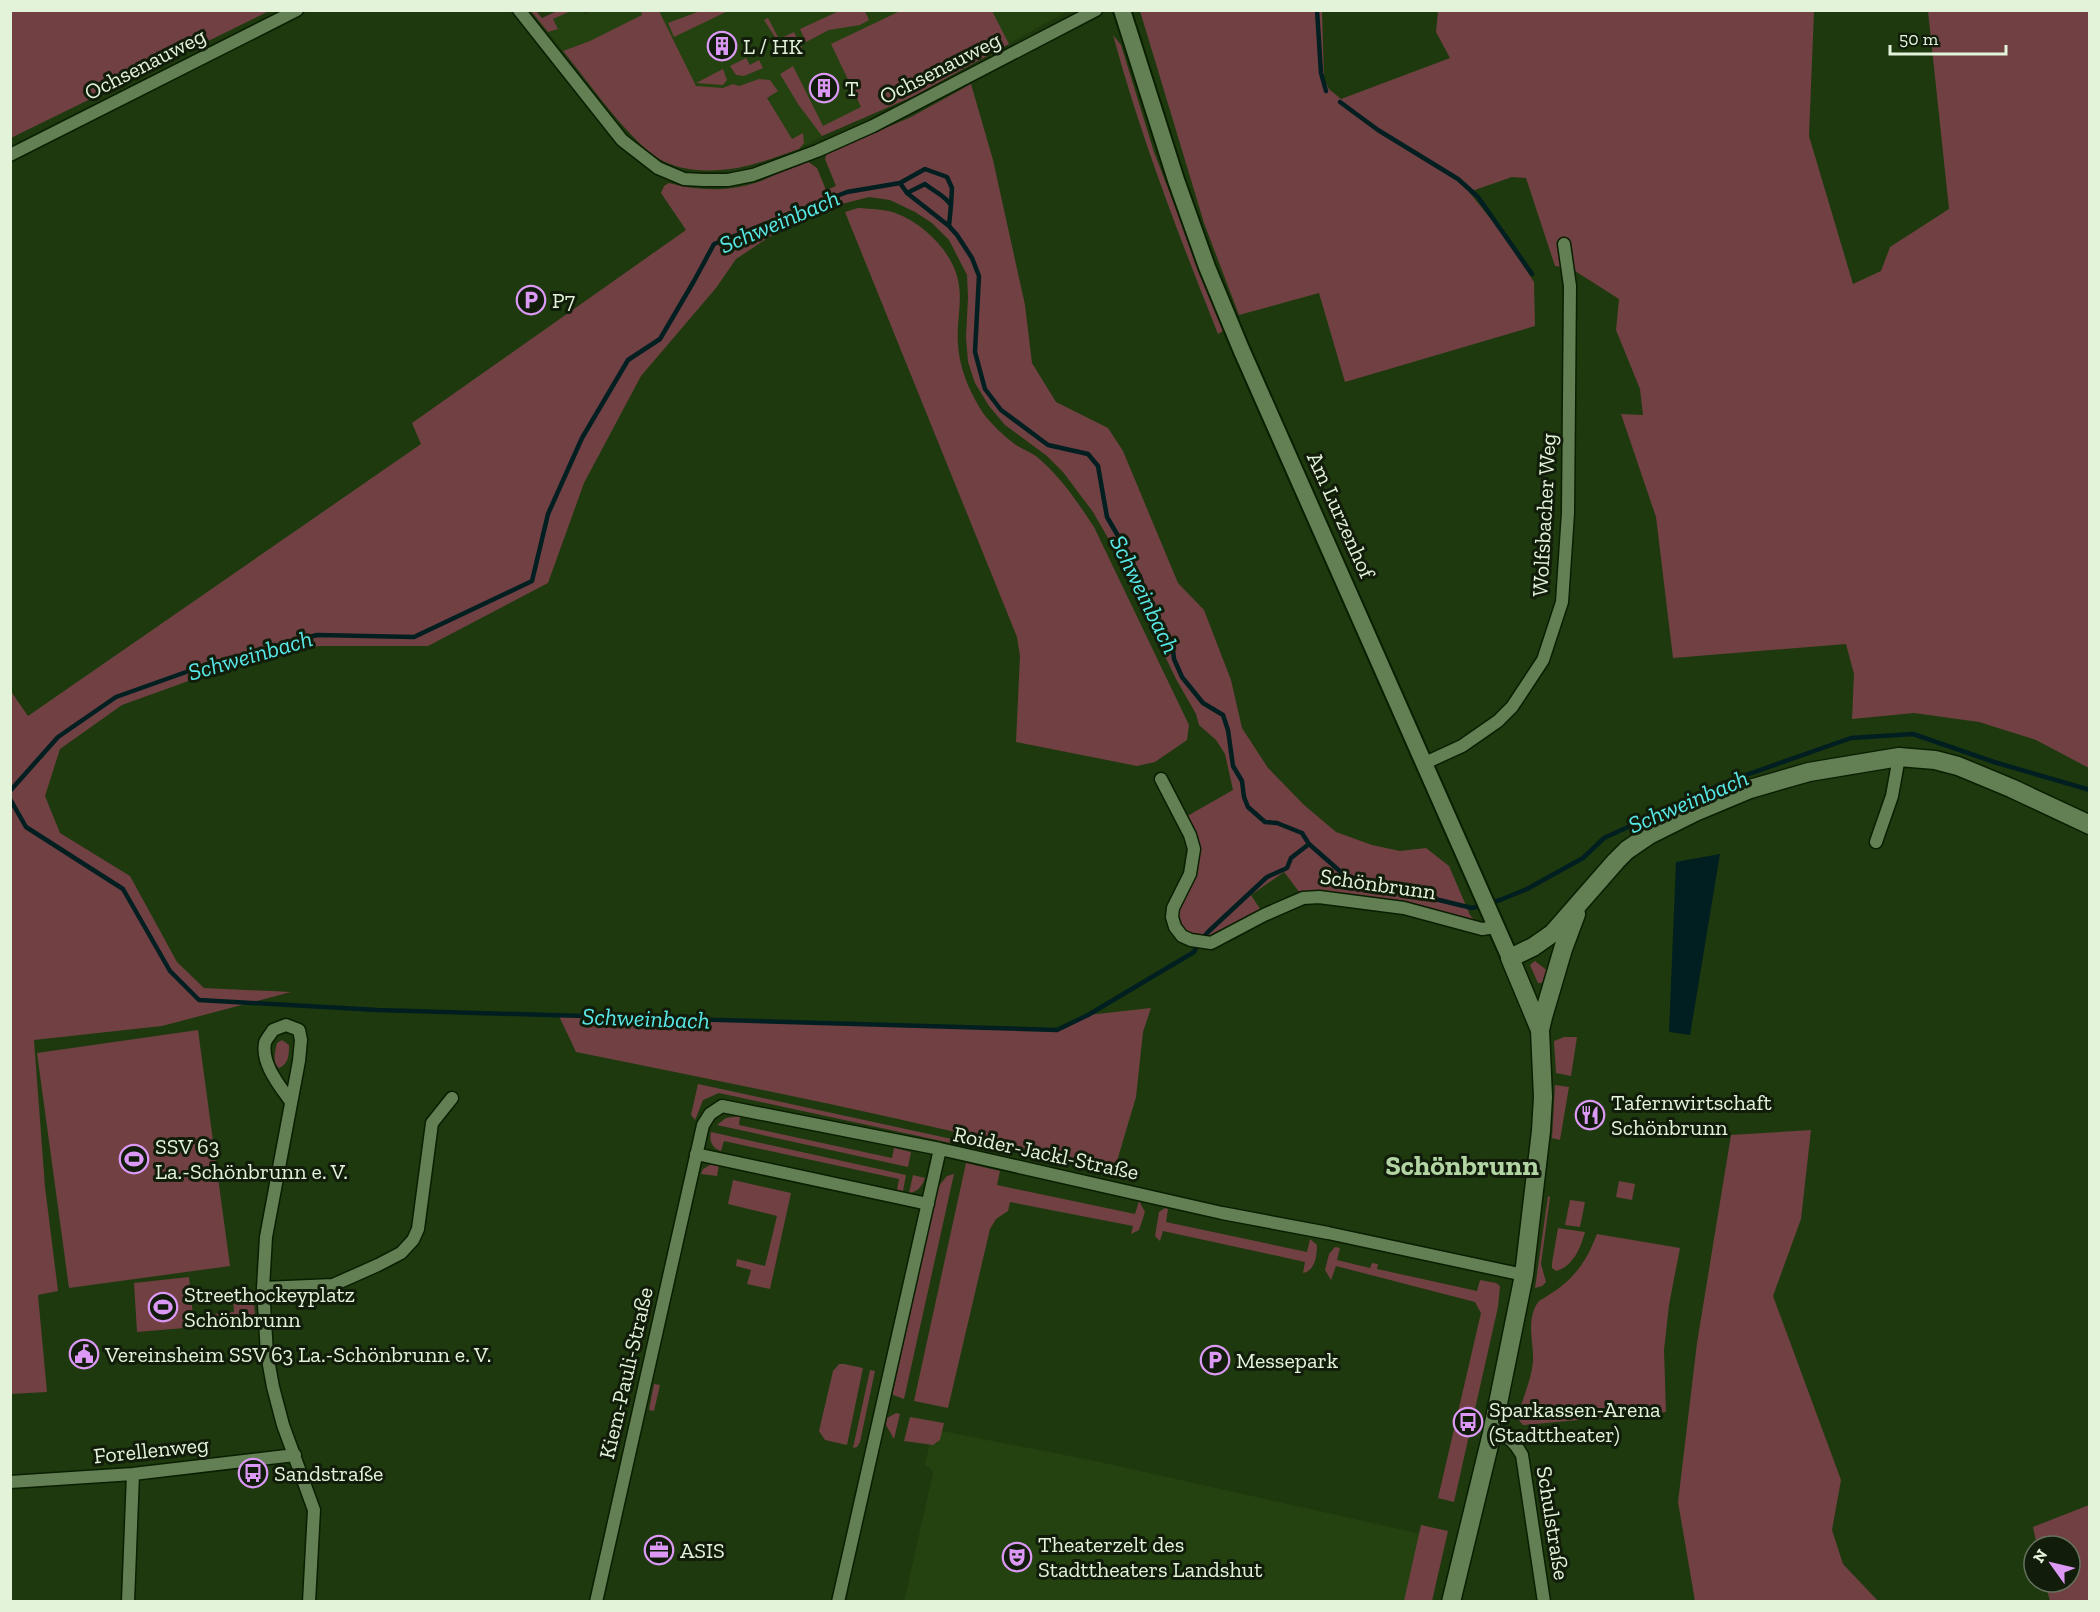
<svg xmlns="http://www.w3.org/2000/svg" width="2100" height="1612" viewBox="0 0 2100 1612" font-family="'Zilla Slab',serif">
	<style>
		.built { fill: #234210 }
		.green { fill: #704043 }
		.water { fill: #011f20 }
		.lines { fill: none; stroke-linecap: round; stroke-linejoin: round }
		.stream { stroke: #011f20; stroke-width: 4.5 }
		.minor-casing { stroke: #0a1e01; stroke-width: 15 }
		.tertiary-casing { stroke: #0a1e01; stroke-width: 20 }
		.secondary-casing { stroke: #0a1e01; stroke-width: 21 }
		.minor { stroke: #628053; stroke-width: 12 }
		.tertiary { stroke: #628053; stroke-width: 16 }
		.secondary { stroke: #628053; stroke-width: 18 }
		.labels { text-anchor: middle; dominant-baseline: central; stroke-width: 6; stroke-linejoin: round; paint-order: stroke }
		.poi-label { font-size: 22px; fill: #e2f3da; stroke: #111d0a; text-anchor: start }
		.street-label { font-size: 22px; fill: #e2f3da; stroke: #111d0a }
		.water-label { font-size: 24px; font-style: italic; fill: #59e8e9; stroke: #111d0a }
		.district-label { font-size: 28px; font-weight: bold; fill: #b3d5a4; stroke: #111d0a }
	</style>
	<rect width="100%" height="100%" fill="#1e390e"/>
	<path class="built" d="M571 10 583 11 585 15 588 13 586 10 1068 11 912 97 822 136 799 149 739 168 703 170 685 168 665 162 647 151 629 132 548 32 558 29 553 19Z
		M942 1431 1100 1462 1430 1536 1415 1601 904 1602 933 1473 929 1467 925 1466 929 1445 937 1443 940 1440Z"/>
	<path class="green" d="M11 10H268L269 11 11 138Z
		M703 10 728 11 674 37 668 23Z
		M531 11H536L542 18 557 11H571L553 19 558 29 548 32Z
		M641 11H659L696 86 723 88 733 84 739 86 759 79 770 80 778 91 767 98 792 139 803 133 804 143 799 149C779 156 758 164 737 168 714 172 687 172 665 162 632 146 588 81 563 51L590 41 642 15Z
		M839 11H865L869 20 860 25 829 30 806 42 800 29Z
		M900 11H992L1009 44 912 97 822 136 798 104 780 74 793 66 823 126 861 107 831 44Z
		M1140 11H1322L1324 79 1329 89 1341 99 1450 58 1436 32 1438 11H1814L1809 136 1853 284 1881 271 1890 247 1949 209 1928 11H2089V768L2036 740 1979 722 1914 713 1852 719 1854 674 1846 644 1673 658 1656 517 1621 414 1643 415 1640 389 1616 330 1619 299 1575 271 1574 268 1555 266 1526 178 1512 177 1469 192 1499 229 1534 282 1535 326 1345 382 1319 293 1239 315 1204 223Z
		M768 18 779 39 794 32 802 48 787 56 764 20Z
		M1113 35 1121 45 1154 152 1223 331 1218 334C1179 236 1141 138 1113 35Z
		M746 58 750 65 759 60 763 68 744 76 736 75 730 66Z
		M723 69 727 80 723 85 696 83Z
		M971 84 993 160 1025 305 1032 363 1056 402 1108 428 1123 451 1178 583 1204 610 1231 680 1242 728 1268 768 1304 805 1336 832 1372 845 1400 851 1426 848 1449 866 1470 915 1482 929 1300 893 1284 872 1251 895 1264 915 1211 943 1191 940 1172 917 1193 862 1182 819 1233 790 1225 754 1216 740 1199 725 1196 714 1176 679 1108 538 1093 512 1063 472 1047 456 1005 425 989 406 975 383 968 362 966 337 968 298 967 275 949 240 932 223 915 212 890 200 869 197 842 204 783 228 736 259 716 288 641 376 584 483 548 583 428 646H319L194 679 122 705 60 749 45 796 60 833 130 876 177 962 204 988 291 992 162 1026 34 1040 45 1187 58 1291 38 1295 47 1392 11 1394 10 690 28 716 421 444 412 423 686 230 661 193 664 186 669 183C699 191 728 192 758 182 775 176 790 166 807 161L817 168 826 190 836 186 825 159 827 153 911 117Z
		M858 208C871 209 886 209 898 214 925 225 952 252 958 280 963 302 956 323 958 344 959 368 970 393 983 413 992 425 1004 436 1016 445 1022 449 1030 452 1036 456 1060 476 1077 501 1094 527L1189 725 1187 740 1155 762 1137 766 1016 742 1020 656 1017 637 845 212Z
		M1535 961 1549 972C1547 978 1546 984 1538 983L1530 965Z
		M1151 1008 1143 1032 1136 1097 1114 1171C937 1125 756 1088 576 1052L558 1014 1057 1030 1088 1015Z
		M198 1030 230 1266 69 1288 37 1053Z
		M1564 1037H1577L1571 1076 1556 1073 1554 1041Z
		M282 1040 289 1045C289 1054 289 1064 279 1068 272 1063 275 1051 277 1043Z
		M698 1084 961 1141 960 1145 719 1093 703 1100 695 1120 691 1115Z
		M1555 1085 1569 1087 1560 1140 1552 1138Z
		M740 1116 739 1125 892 1158 894 1148 911 1152 908 1167 717 1125 726 1118Z
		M1811 1130 1801 1219 1773 1296 1841 1480 1832 1530 1843 1564 1878 1601H1695L1678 1502 1697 1343 1731 1135Z
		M711 1132 906 1175 903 1191 897 1190 899 1179 724 1141 721 1151C712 1148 709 1141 711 1132Z
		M966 1163 1000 1171 997 1185 1135 1214 1139 1201 1145 1212 1139 1230 1131 1234 1133 1226 1010 1202 1008 1211 996 1219 990 1229 948 1408 914 1401Z
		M710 1165H719L717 1176 701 1174 703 1169Z
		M954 1174 904 1399 893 1395V1392L938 1187 947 1176Z
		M913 1175 925 1178C922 1186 918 1192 909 1193Z
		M733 1180 791 1193 770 1289 747 1284 751 1270 736 1266 737 1259 765 1266 777 1216 728 1204Z
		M1619 1181 1635 1184 1632 1200 1616 1197Z
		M1548 1196 1550 1197 1541 1264 1546 1282 1542 1286 1535 1288Z
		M1570 1200 1585 1202 1580 1227 1565 1225Z
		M1165 1208 1168 1209 1166 1222 1307 1252 1310 1239 1317 1245C1317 1256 1315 1271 1303 1273L1305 1262 1163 1231 1160 1241 1155 1236 1159 1212Z
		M1558 1228 1585 1232C1581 1247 1573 1267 1556 1271L1552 1268V1263Z
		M1597 1234 1680 1248 1669 1305 1664 1350 1666 1412 1523 1425 1517 1418C1522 1400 1531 1381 1533 1362 1534 1342 1525 1319 1539 1301 1570 1283 1584 1268 1597 1234Z
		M1335 1247 1340 1248 1337 1260 1370 1268 1372 1263 1378 1264 1377 1269 1477 1291 1480 1280 1496 1283 1500 1286 1498 1307 1454 1502 1438 1498 1481 1313 1475 1302 1336 1266 1331 1280 1325 1270 1329 1254Z
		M189 1277 193 1316 234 1312 233 1298 253 1297 256 1322 137 1332 134 1283Z
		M839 1364H844L863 1368 847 1445 825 1440 819 1431 833 1371Z
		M870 1370 875 1371 860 1442 857 1447 853 1448Z
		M654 1384 660 1385 654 1411 649 1410Z
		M896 1413 900 1414 894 1439 886 1425 887 1418Z
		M910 1417 944 1423 940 1440 933 1445 904 1441Z
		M2089 1505V1601H2050L2045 1582H2070V1546H2037L2033 1527Z
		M1421 1525 1448 1531 1432 1601H1404Z"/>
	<path class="water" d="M1720 854 1690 1035 1669 1032 1676 862Z"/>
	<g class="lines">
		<path class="stream" d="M1317 10 1321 73 1326 91
			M1340 102 1378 130 1458 179 1478 197 1532 274
			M900 183 925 169 947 177 952 188 951 205
			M907 193 925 184C936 193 943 194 951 205L949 226
			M10 791 58 737 116 697 203 666 317 635 414 637 532 581 548 514 582 438 628 360 660 339 694 281 714 244 847 192 900 183 907 193 949 226 957 235 972 258 979 276 975 352 985 389 1001 410 1048 445 1088 454 1098 466 1107 517 1128 553 1134 568 1140 576 1144 598 1152 606 1159 630 1172 641 1174 659 1182 677 1203 703 1223 715 1228 730 1233 766 1242 781 1244 797 1248 807 1265 822 1277 823 1302 833 1309 844 1342 873 1361 881 1472 908 1500 900 1527 889 1583 858 1604 838 1726 782 1851 738 1913 734 1994 762 2090 790
			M10 799 26 827 123 889 170 971 199 1000 378 1010 1057 1030 1088 1015 1194 952 1199 942 1209 931 1267 877 1287 868 1291 858 1309 844"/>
		<g class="minor-casing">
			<path id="minor" d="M519 10 622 140 658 168 684 179 703 180H728L753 175 817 151 873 126 1096 10
				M10 155 297 10
				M1425 763 1462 746 1498 721 1512 707 1543 660 1562 602 1568 513 1570 286 1564 244
				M1161 779 1190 835 1194 849 1190 874 1173 908 1172 917 1175 927 1182 936 1191 940 1211 943 1264 915 1303 898 1319 897 1404 908 1482 929 1496 927
				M1876 842 1892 796 1899 757
				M291 1102C280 1086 261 1064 265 1043 266 1039 271 1034 273 1030L286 1025 299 1030 301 1040 299 1061 266 1237 263 1288 267 1354 273 1387 283 1425 314 1510 309 1602
				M696 1154 928 1204
				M263 1288 333 1285 378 1265 401 1253 413 1240 418 1229 432 1123 452 1098
				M1492 1433C1510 1437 1513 1440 1522 1455L1544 1602
				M10 1482 133 1474 295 1455
				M128 1602 133 1474
				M596 1602 703 1125 710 1114 722 1106 940 1149 1222 1213 1328 1233 1524 1275
				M838 1602 940 1149"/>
		</g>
		<g class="tertiary-casing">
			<path id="tertiary" d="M1122 10 1176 180 1207 267 1241 349 1510 958"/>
		</g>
		<g class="secondary-casing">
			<path id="secondary" d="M1540 1030 1510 958 1533 947 1553 933 1616 861 1627 850 1649 835 1695 812 1750 789 1809 772 1899 757 1935 760 1958 766 2011 788 2090 825
				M1451 1602 1492 1433 1524 1275 1541 1131 1543 1097 1540 1030 1543 1017 1563 949 1576 914"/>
		</g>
		<use href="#minor" class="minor"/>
		<use href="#tertiary" class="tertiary"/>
		<use href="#secondary" class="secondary"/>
	</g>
	<defs>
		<g id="building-ring" transform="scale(1.5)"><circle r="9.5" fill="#111d0a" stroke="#db99f5" stroke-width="1.5"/><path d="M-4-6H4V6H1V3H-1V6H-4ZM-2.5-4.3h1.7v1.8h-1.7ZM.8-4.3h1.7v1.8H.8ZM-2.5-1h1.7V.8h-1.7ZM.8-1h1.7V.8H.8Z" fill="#db99f5"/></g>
		<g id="parking-ring" transform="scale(1.5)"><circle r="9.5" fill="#111d0a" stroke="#db99f5" stroke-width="1.5"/><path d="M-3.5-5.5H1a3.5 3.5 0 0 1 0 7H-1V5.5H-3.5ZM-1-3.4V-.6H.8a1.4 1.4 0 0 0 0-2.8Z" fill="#db99f5"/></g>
		<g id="restaurant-ring" transform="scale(1.5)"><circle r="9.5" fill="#111d0a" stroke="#db99f5" stroke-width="1.5"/><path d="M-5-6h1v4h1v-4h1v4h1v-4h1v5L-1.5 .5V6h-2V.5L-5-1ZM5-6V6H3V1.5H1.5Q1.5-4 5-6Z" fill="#db99f5"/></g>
		<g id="stadium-ring" transform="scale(1.5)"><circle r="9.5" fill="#111d0a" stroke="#db99f5" stroke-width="1.5"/><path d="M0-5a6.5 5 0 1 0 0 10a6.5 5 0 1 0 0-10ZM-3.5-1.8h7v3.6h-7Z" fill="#db99f5"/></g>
		<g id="civic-ring" transform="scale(1.5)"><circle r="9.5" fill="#111d0a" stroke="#db99f5" stroke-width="1.5"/><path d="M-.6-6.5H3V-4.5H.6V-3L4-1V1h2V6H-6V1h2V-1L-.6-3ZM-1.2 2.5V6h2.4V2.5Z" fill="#db99f5"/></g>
		<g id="bus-ring" transform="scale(1.5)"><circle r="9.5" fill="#111d0a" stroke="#db99f5" stroke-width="1.5"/><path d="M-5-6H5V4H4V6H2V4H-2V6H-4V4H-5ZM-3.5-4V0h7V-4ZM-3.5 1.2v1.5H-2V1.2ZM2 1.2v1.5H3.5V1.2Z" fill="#db99f5"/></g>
		<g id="office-ring" transform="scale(1.5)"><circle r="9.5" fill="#111d0a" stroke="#db99f5" stroke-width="1.5"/><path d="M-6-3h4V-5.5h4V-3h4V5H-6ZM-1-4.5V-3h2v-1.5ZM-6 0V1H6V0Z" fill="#db99f5"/></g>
		<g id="theatre-ring" transform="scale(1.5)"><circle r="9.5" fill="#111d0a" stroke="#db99f5" stroke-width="1.5"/><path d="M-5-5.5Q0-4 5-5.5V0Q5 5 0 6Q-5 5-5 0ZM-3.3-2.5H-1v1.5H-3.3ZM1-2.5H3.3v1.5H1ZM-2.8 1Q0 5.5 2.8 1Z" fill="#db99f5"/></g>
	</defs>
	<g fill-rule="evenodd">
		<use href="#building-ring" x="722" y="46"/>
		<use href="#building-ring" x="824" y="88"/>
		<use href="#parking-ring" x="531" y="300"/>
		<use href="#restaurant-ring" x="1590" y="1115"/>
		<use href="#stadium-ring" x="134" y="1159"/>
		<use href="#stadium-ring" x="163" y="1307"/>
		<use href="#civic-ring" x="84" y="1354"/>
		<use href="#parking-ring" x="1215" y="1360"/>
		<use href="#bus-ring" x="1468" y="1422"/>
		<use href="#bus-ring" x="253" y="1473"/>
		<use href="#office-ring" x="659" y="1550"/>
		<use href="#theatre-ring" x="1017" y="1557"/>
	</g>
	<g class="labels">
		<g class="poi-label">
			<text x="743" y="46">L / HK</text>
			<text x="845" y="88">T</text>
			<text x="552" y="300">P7</text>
			<text x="1611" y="1102">Tafernwirtschaft<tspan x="1611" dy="25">Schönbrunn</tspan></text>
			<text x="155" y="1146">SSV 63<tspan x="155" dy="25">La.-Schönbrunn e. V.</tspan></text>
			<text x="184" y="1294">Streethockeyplatz<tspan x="184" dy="25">Schönbrunn</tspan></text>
			<text x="105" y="1354">Vereinsheim SSV 63 La.-Schönbrunn e. V.</text>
			<text x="1236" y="1360">Messepark</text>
			<text x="1489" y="1409">Sparkassen-Arena<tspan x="1489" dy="25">(Stadttheater)</tspan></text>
			<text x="274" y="1473">Sandstraße</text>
			<text x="1038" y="1544">Theaterzelt des<tspan x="1038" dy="25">Stadttheaters Landshut</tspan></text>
			<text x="680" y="1550">ASIS</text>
		</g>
		<g class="street-label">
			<text transform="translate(145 64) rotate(-27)">Ochsenauweg</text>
			<text transform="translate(940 68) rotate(-27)">Ochsenauweg</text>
			<text transform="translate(1341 515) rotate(66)">Am Lurzenhof</text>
			<text transform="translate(1544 515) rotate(-87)">Wolfsbacher Weg</text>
			<text transform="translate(1378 884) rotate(8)">Schönbrunn</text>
			<text transform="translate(1046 1153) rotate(12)">Roider-Jackl-Straße</text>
			<text transform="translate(626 1373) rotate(-77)">Kiem-Pauli-Straße</text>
			<text transform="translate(151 1450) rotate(-6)">Forellenweg</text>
			<text transform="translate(1553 1523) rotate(81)">Schulstraße</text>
		</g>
		<g class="water-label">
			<text transform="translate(779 221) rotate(-23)">Schweinbach</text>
			<text transform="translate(1145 594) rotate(64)">Schweinbach</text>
			<text transform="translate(250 655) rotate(-16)">Schweinbach</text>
			<text transform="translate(1688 801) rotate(-23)">Schweinbach</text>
			<text transform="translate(646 1018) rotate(2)">Schweinbach</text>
		</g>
		<g class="district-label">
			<text x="1462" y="1165">Schönbrunn</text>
		</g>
	</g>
	<rect width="2100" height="1612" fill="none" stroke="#e2f3da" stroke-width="24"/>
	<g transform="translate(2052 1564) rotate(304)"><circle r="28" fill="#111d0a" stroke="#65735d" stroke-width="1.5"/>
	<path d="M0-4.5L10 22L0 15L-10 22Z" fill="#db99f5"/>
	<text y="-9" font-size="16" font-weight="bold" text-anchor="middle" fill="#e2f3da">N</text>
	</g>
	<path d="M1890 45v9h116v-9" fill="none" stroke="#e2f3da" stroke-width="3"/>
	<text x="1899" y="45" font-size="18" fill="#e2f3da" stroke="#111d0a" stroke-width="4.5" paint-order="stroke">50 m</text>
</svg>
